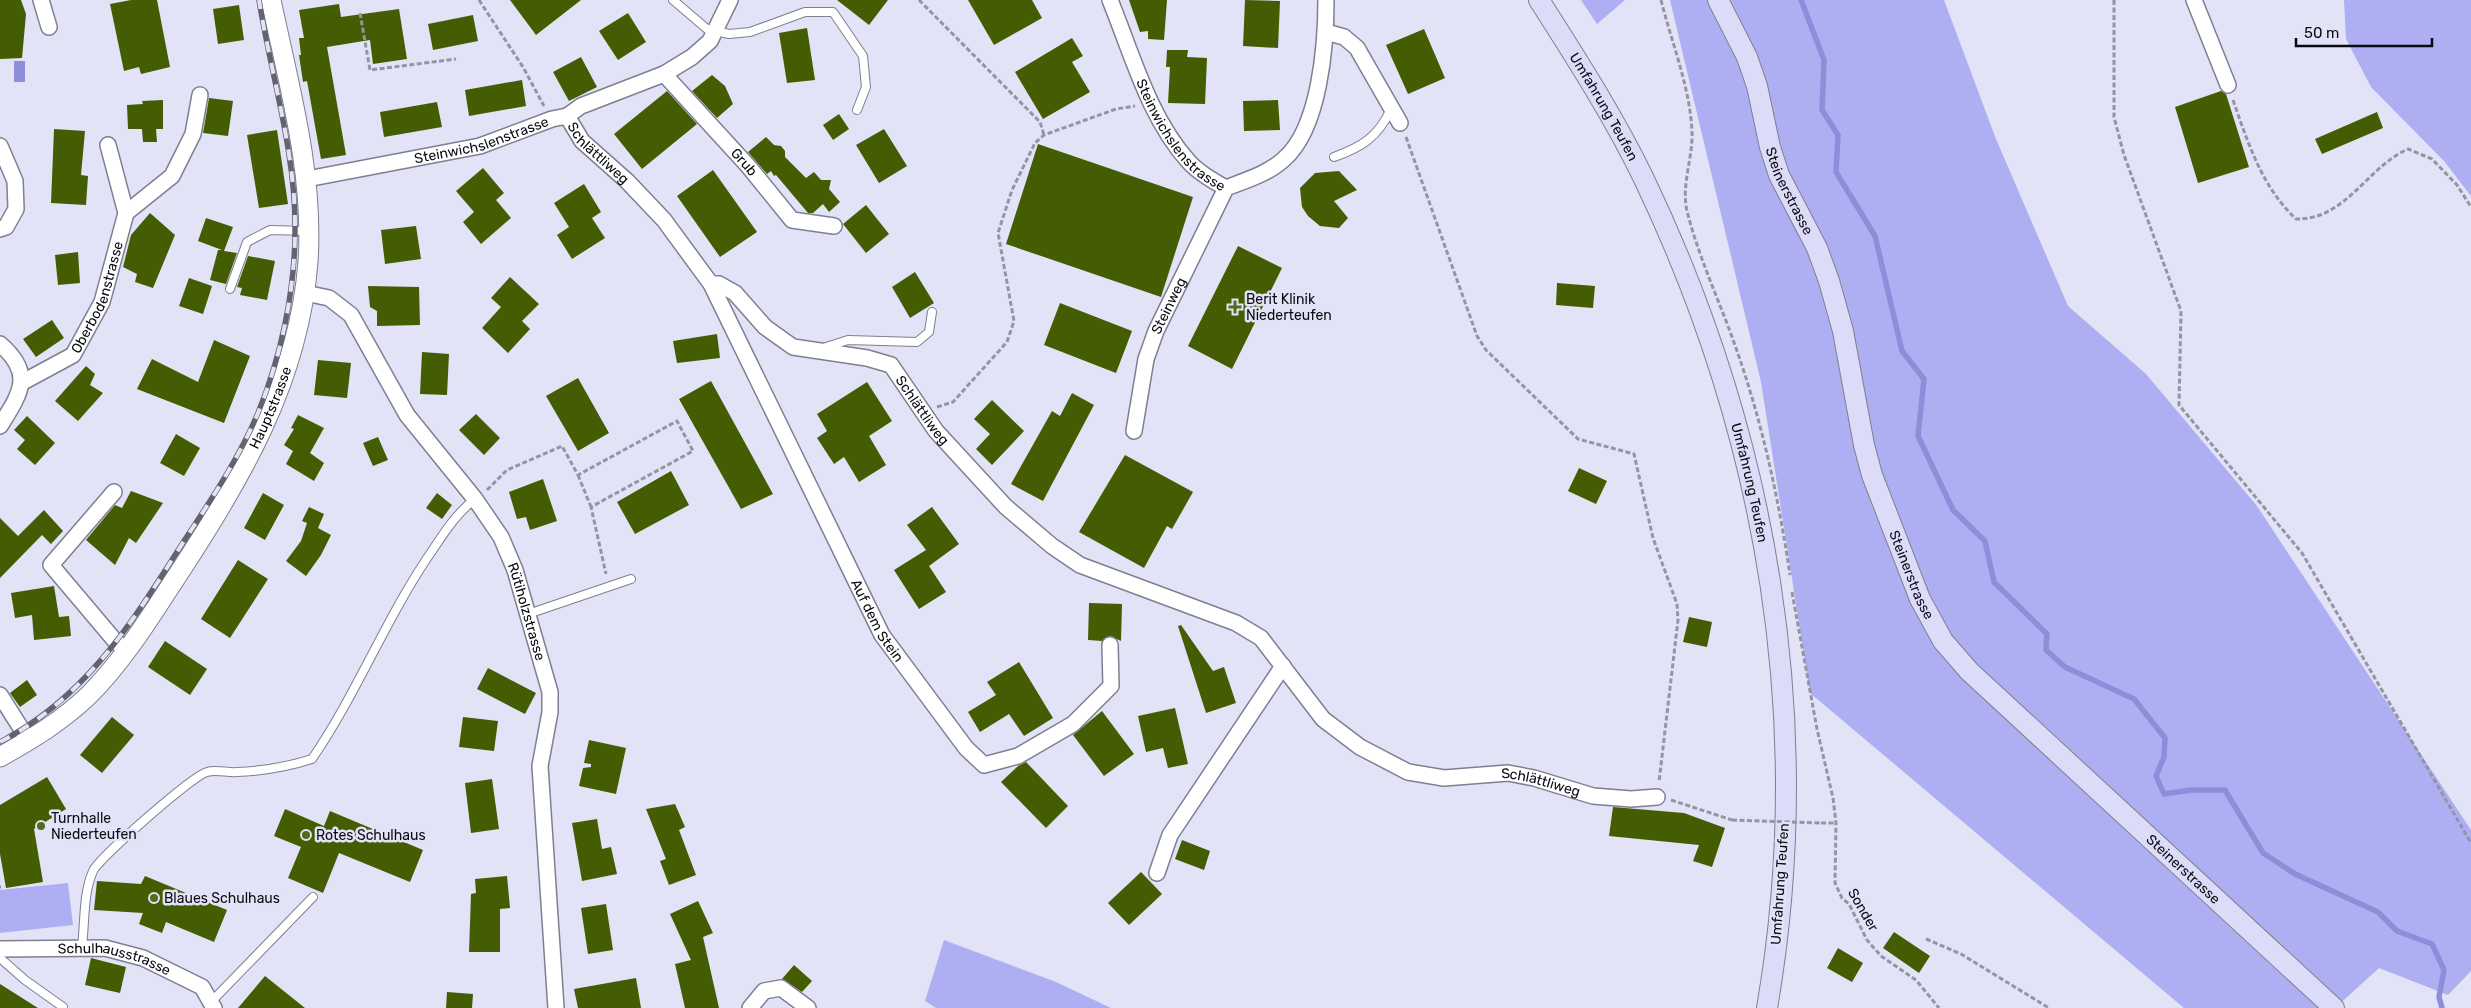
<svg xmlns="http://www.w3.org/2000/svg" width="2471" height="1008" viewBox="0 0 2471 1008" font-family="Rubik,sans-serif">
	<style>
		.green { fill: #aeaff2 }
		.water { fill: #8d8dd9 }
		.lines { fill: none; stroke-linecap: round; stroke-linejoin: round }
		.stream { stroke: #8d8dd9; stroke-width: 5.5 }
		.building { fill: #445d02 }
		.service-casing { stroke: #7e7f91; stroke-width: 10 }
		.minor-casing { stroke: #7e7f91; stroke-width: 18 }
		.tertiary-casing { stroke: #7e7f91; stroke-width: 21 }
		.secondary-casing { stroke: #7e7f91; stroke-width: 22 }
		.path { stroke: #9495a4; stroke-width: 3; stroke-dasharray: 5 2.5; stroke-linecap: butt }
		.service { stroke: #fff; stroke-width: 8 }
		.minor { stroke: #fff; stroke-width: 15 }
		.tertiary { stroke: #fff; stroke-width: 19 }
		.secondary { stroke: #dcdcf8; stroke-width: 20 }
		.rail-casing { stroke: #62636e; stroke-width: 5.5 }
		.rail { stroke: #e2e3f7; stroke-width: 4; stroke-dasharray: 11; stroke-linecap: butt }
		.path-bridge { stroke: #9495a4; stroke-width: 3; stroke-dasharray: 5 2.5; stroke-linecap: butt }
		.poi-dot { fill: #526b1c; stroke: #e2e3f7; stroke-width: 2 }
		.labels { text-anchor: middle; dominant-baseline: central; stroke-width: 5; stroke-linejoin: round; paint-order: stroke }
		.street-label { font-size: 14px; fill: #0a0b11; stroke: #e2e3f7 }
		.poi-label { font-size: 14px; fill: #0a0b11; stroke: #e2e3f7; text-anchor: start }
	</style>
	<rect width="100%" height="100%" fill="#e2e3f7"/>
	<path class="green" d="M1581 0H1625L1597 24Z
		M1670 0H1944L1996 139 2068 306 2146 374 2257 506 2471 830V971L2448 995 2379 968 2335 1008H2184L1810 693 1761 382Z
		M2344 0H2471V196L2444 161 2371 87 2346 39Z
		M68 883 73 925 0 933V890Z
		M944 940 1056 982 1111 1008H936L925 1001Z"/>
	<path class="water" d="M14 61H25V82H14Z"/>
	<g class="lines">
		<path class="stream" d="M1801 0 1824 60 1822 110 1838 135 1836 172 1875 236 1902 351 1924 379 1918 436 1953 510 1985 541 1994 582 2047 634 2046 650 2065 667 2134 699 2165 738 2164 757 2156 776 2164 794 2191 790H2225L2263 853 2295 874 2378 912 2397 931 2432 944 2444 970 2439 997 2442 1008"/>
	</g>
	<path class="building" d="M0 0H21L26 14 22 58 0 59Z
		M131 0H157L170 67 141 74 139 67 124 71 110 4Z
		M510 0H581L536 35Z
		M837 0H888L869 25Z
		M968 0H1032L1042 18 994 45Z
		M1129 0H1167L1164 40 1148 39V31L1140 32Z
		M1245 0 1280 1 1278 48 1243 46Z
		M339 4 341 17 399 9 407 59 373 64 370 40 327 47 346 155 321 159 307 81 303 82 299 55H301L299 38H304L299 10Z
		M239 5 244 40 218 44 213 9Z
		M628 13 646 42 618 60 599 31Z
		M473 15 478 41 433 50 428 24Z
		M807 28 815 80 787 83 779 33Z
		M1424 29 1445 78 1408 94 1386 45Z
		M1072 38 1083 56 1072 62 1090 92 1043 119 1015 72Z
		M1167 50H1188L1187 57 1207 58 1205 104 1168 103 1170 67H1166Z
		M581 57 597 87 569 101 553 72Z
		M712 75 725 86 733 104 717 118 692 91Z
		M522 80 526 106 469 116 465 90Z
		M667 91 697 124 642 169 614 134Z
		M2221 91 2226 94 2249 167 2198 183 2175 107Z
		M209 98 233 101 228 136 203 133Z
		M163 100V129H156L157 142H143L142 129H128L127 105 143 104 142 101Z
		M1278 100 1280 130 1244 131 1243 101Z
		M437 102 442 127 384 137 380 112Z
		M2377 112 2383 128 2322 154 2315 139Z
		M839 114 849 129 833 140 823 125Z
		M54 129 85 131 81 175 88 176 86 205 51 203Z
		M884 129 907 166 879 183 856 145Z
		M277 130 288 204 259 208 247 135Z
		M766 137 774 145 781 146 785 151V157L806 178 814 172 821 180H831L829 189 840 202 829 212 823 204 813 213H808L776 175 774 176 771 171 767 174 748 152Z
		M1038 144 1193 197 1161 297 1006 244Z
		M483 168 504 193 496 200 511 218 481 244 463 222 474 212 456 191Z
		M713 170 757 232 720 257 677 196Z
		M1339 171 1357 190 1334 201 1348 218 1339 228 1320 226 1308 216 1302 207 1300 188 1315 173Z
		M584 184 601 212 592 218 605 238 572 259 557 235 569 227 554 203Z
		M866 205 889 234 866 253 843 224Z
		M150 213 175 235 153 288 135 282 137 274 123 267 131 235Z
		M206 218 233 227 224 251 237 253 226 284 210 280 218 250H222L198 241Z
		M416 226 421 259 385 264 381 230Z
		M1238 246 1282 268 1232 369 1188 346Z
		M78 252 80 283 58 285 55 255Z
		M248 256 275 261 267 300 240 295 242 288 237 287Z
		M915 272 934 303 910 318 892 287Z
		M510 277 539 304 522 321 530 329 508 353 482 328 501 307 491 298Z
		M189 278 212 286 203 314 179 306Z
		M1557 283 1595 286 1593 308 1556 305Z
		M368 286 419 287 420 325 377 326V311L370 307Z
		M1060 303 1132 331 1116 373 1044 345Z
		M52 320 64 338 36 357 23 339Z
		M717 334 720 358 677 363 673 341Z
		M214 340 250 356 224 423 137 389 152 359 198 382Z
		M422 352 449 354 447 395 420 394Z
		M318 360 351 363 347 398 314 395Z
		M86 366 95 374 90 385 103 393 78 421 55 401Z
		M578 378 609 433 578 451 546 396Z
		M711 381 773 494 741 509 679 399Z
		M867 382 892 421 869 436 886 465 859 482 844 457 834 464 817 438 827 431 817 414Z
		M1072 393 1094 405 1043 501 1011 484 1052 411 1060 416Z
		M992 400 1024 431 992 465 976 449 990 434 974 419Z
		M476 414 500 438 484 455 459 430Z
		M298 415 324 428 310 453 324 463 314 481 286 464 293 451 284 445 294 429 291 428Z
		M27 416 55 443 35 465 17 449 25 440 14 430Z
		M176 434 200 448 184 476 160 463Z
		M378 437 388 460 373 466 363 443Z
		M1125 455 1193 492 1172 529 1167 526 1144 568 1079 532Z
		M1579 468 1607 481 1596 504 1568 491Z
		M671 471 689 505 635 534 617 502Z
		M543 479 557 521 530 530 526 517 517 519 509 492Z
		M131 491 163 503 136 543 129 538 115 565 86 540 115 505 122 508Z
		M263 493 284 505 265 540 244 528Z
		M437 493 452 505 442 519 426 508Z
		M309 507 324 514 318 528 331 535 321 555 306 576 286 561 301 541 307 523 302 521Z
		M932 507 959 544 929 566 946 592 919 609 894 570 926 550 907 525Z
		M44 510 63 531 51 544 42 535 0 578V518L18 536Z
		M238 560 268 579 230 638 201 619Z
		M54 586 59 617 69 616 71 636 34 640 32 615 15 618 11 593Z
		M1089 603 1122 604 1121 641 1110 636 1102 641 1088 640Z
		M1689 617 1712 622 1707 647 1683 642Z
		M1181 625 1213 671 1224 667 1236 703 1206 713 1178 626Z
		M165 641 207 669 190 695 148 667Z
		M1019 662 1053 718 1024 736 1009 714 980 732 968 712 996 695 987 682Z
		M488 668 536 693 525 714 477 689Z
		M27 680 37 695 20 707 10 693Z
		M1175 708 1188 764 1168 768 1163 748 1146 752 1138 716Z
		M1102 711 1134 754 1104 776 1073 735Z
		M112 717 134 735 102 773 80 755Z
		M463 717 498 721 494 751 459 747Z
		M589 740 626 748 616 794 579 786 583 768 591 767V764L584 763Z
		M1026 762 1068 806 1046 828 1001 782 1018 766Z
		M47 777 66 809 34 829 43 882 6 888 0 854V805Z
		M492 779 499 829 471 833 465 783Z
		M675 804 685 827 679 830 696 875 669 885 660 861 666 859 646 809Z
		M1613 807 1684 813 1725 828 1712 867 1693 861 1699 845 1609 836Z
		M285 809 324 826 330 811 423 850 410 882 339 853 323 893 288 878 301 847 274 836Z
		M597 819 602 849 611 847 617 874 582 881 572 823Z
		M1182 840 1210 851 1204 870 1175 859Z
		M1141 872 1162 894 1129 925 1108 903Z
		M145 876 227 910 214 942 166 922 162 933 139 924 143 913 94 910 97 881 141 884Z
		M507 876 510 908 500 909V952H469L471 894 476 893 475 879Z
		M698 901 713 933 703 937 719 1008H685L675 964 691 960 670 914Z
		M606 904 613 950 588 954 581 908Z
		M1894 932 1930 956 1919 973 1883 948Z
		M1838 948 1863 963 1852 982 1827 968Z
		M91 958 126 967 120 993 85 985Z
		M794 965 812 981 802 992 782 979Z
		M265 976 305 1008H238Z
		M636 978 641 1008H578L574 989Z
		M0 984 38 1008H0Z
		M447 992 473 994 472 1008H446Z"/>
	<g class="lines">
		<g class="service-casing">
			<path id="service" d="M673 0 707 29 729 34 750 32 805 12H833L863 56 866 87 857 110
				M1334 157C1362 147 1378 137 1391 109
				M230 289 247 242 270 230 309 231
				M823 348 848 340 917 342 929 332 932 312
				M528 614 631 579
				M82 946C85 923 83 893 93 871 99 858 192 776 207 772 216 769 228 773 237 772 263 771 287 767 312 759 358 692 387 615 434 548 446 530 457 513 475 499
				M0 958 25 980 63 1007
				M211 1002 313 897"/>
		</g>
		<g class="minor-casing">
			<g id="minor">
				<path d="M41 0 49 27"/>
				<path id="s1" d="M1110 0C1132 54 1149 118 1189 162 1199 173 1213 181 1226 188 1246 180 1268 174 1284 159 1320 128 1326 44 1326 0"/>
				<path d="M2194 0 2228 85"/>
				<path d="M1326 32 1344 37 1357 48 1400 123"/>
				<path id="s2" d="M664 74 749 167 792 220 834 226"/>
				<path id="s3" d="M567 116 582 141 627 181 664 220 711 284 882 635 966 748 984 765 1018 756 1073 724 1111 686 1110 645"/>
				<path d="M0 146 15 181 16 209 6 227 0 229"/>
				<path id="s4" d="M307 179 480 146 552 119 567 116 581 106 664 74 692 57 710 41 730 0"/>
				<path d="M126 213 172 176 193 134 200 95"/>
				<path id="s5" d="M711 284H719L735 293 765 327 793 347 867 358 891 365 936 431 1006 507 1052 546 1080 565 1236 623 1261 638 1323 719 1360 747 1408 772 1444 778 1508 773 1534 778 1593 796 1631 799 1657 797"/>
				<path id="s6" d="M305 293 329 298 351 315 407 415 475 499 501 537 515 570 550 692V712L540 766 556 1008"/>
				<path d="M0 344C35 374 20 394 0 426"/>
				<path id="s7" d="M23 382 73 355 102 302 126 213 108 145"/>
				<path id="s8" d="M1134 431 1146 359 1156 331 1226 188"/>
				<path d="M114 492 51 565 116 642 127 650"/>
				<path d="M0 695 29 741"/>
				<path d="M1157 873 1170 835 1283 666"/>
				<path id="s9" d="M0 949 105 948 143 958 202 987 214 1008"/>
				<path d="M750 1008 764 991 781 988 808 1008"/>
			</g>
		</g>
		<g class="tertiary-casing">
			<g id="tertiary">
				<path id="s10" d="M0 757C32 739 62 721 89 695 124 660 150 617 177 576 241 479 299 380 308 262 314 173 289 86 271 0"/>
			</g>
		</g>
		<g class="secondary-casing">
			<g id="secondary">
				<path id="s11" d="M1539 0C1576 58 1614 117 1644 179 1768 438 1816 724 1767 1008"/>
				<path id="s12" d="M1718 0 1747 57 1757 86 1770 147 1779 175 1817 248 1829 281 1843 331 1864 445 1872 475 1920 599 1943 641 1969 671 2334 1008"/>
			</g>
		</g>
		<path class="path" d="M479 0 523 67 544 106
			M919 0 1040 122 1044 135
			M1661 0C1672 44 1690 87 1692 132 1693 158 1681 185 1687 211 1699 259 1721 304 1737 351 1762 422 1779 500 1790 575
			M2114 0V117L2124 155 2181 311 2179 405 2302 553 2471 843
			M360 13 370 70 456 59
			M2233 100C2248 143 2262 187 2296 219 2346 220 2367 167 2408 149L2432 159 2457 185 2471 207
			M1406 137 1477 336 1486 350 1578 439 1634 454 1653 538 1677 604 1678 620 1659 782
			M937 407 953 402 1007 342 1014 321 998 233 1012 190 1035 143 1044 135 1116 109 1135 106
			M578 475 591 507
			M487 490 507 470 562 446 578 475 677 421 693 451 591 507 606 574
			M1792 592 1817 729 1833 798 1836 823 1835 883 1842 898 1849 904 1867 940 1881 956 1916 980 1939 1008
			M1671 800 1732 820
			M1821 823H1836
			M0 887H1
			M1926 939 1961 954 2049 1008"/>
		<use href="#service" class="service"/>
		<use href="#minor" class="minor"/>
		<use href="#tertiary" class="tertiary"/>
		<use href="#secondary" class="secondary"/>
		<g class="rail-casing">
			<path id="rail" d="M0 742C87 697 133 621 184 541 211 500 239 458 258 413 281 357 295 291 295 230 296 153 271 75 259 0"/>
		</g>
		<use href="#rail" class="rail"/>
		<path class="path-bridge" d="M1732 820 1821 823"/>
	</g>
	<g class="poi-dot">
		<path d="M1232.5 299.5h5v5h5v5h-5v5h-5v-5h-5v-5h5z"/>
		<circle cx="41" cy="826" r="5"/>
		<circle cx="306" cy="835" r="5"/>
		<circle cx="154" cy="898" r="5"/>
	</g>
	<g class="labels">
		<g class="street-label">
			<text stroke="none"><textPath href="#s11" startOffset="125">Umfahrung Teufen</textPath></text>
			<text stroke="none"><textPath href="#s1" startOffset="155">Steinwichslenstrasse</textPath></text>
			<text stroke="none"><textPath href="#s4" startOffset="179">Steinwichslenstrasse</textPath></text>
			<text stroke="none"><textPath href="#s3" startOffset="49">Schlättliweg</textPath></text>
			<text stroke="none"><textPath href="#s2" startOffset="119">Grub</textPath></text>
			<text stroke="none"><textPath href="#s12" startOffset="205">Steinerstrasse</textPath></text>
			<text stroke="none"><textPath href="#s7" startOffset="120">Oberbodenstrasse</textPath></text>
			<text stroke="none"><textPath href="#s8" startOffset="131">Steinweg</textPath></text>
			<text stroke="none"><textPath href="#s10" startOffset="450">Hauptstrasse</textPath></text>
			<text stroke="none"><textPath href="#s5" startOffset="261">Schlättliweg</textPath></text>
			<text stroke="none"><textPath href="#s11" startOffset="530">Umfahrung Teufen</textPath></text>
			<text stroke="none"><textPath href="#s12" startOffset="610">Steinerstrasse</textPath></text>
			<text stroke="none"><textPath href="#s6" startOffset="400">Rütiholzstrasse</textPath></text>
			<text stroke="none"><textPath href="#s3" startOffset="598">Auf dem Stein</textPath></text>
			<text stroke="none"><textPath href="#s5" startOffset="1016">Schlättliweg</textPath></text>
			<text stroke="none"><textPath href="#s12" startOffset="1015">Steinerstrasse</textPath></text>
			<text transform="translate(1780 884) rotate(-86)">Umfahrung Teufen</text>
			<text transform="translate(1863 910) rotate(60)">Sonder</text>
			<text stroke="none"><textPath href="#s9" startOffset="116">Schulhausstrasse</textPath></text>
		</g>
		<g class="poi-label">
			<text x="1246" y="299">Berit Klinik<tspan x="1246" dy="16">Niederteufen</tspan></text>
			<text x="51" y="818">Turnhalle<tspan x="51" dy="16">Niederteufen</tspan></text>
			<text x="316" y="835">Rotes Schulhaus</text>
			<text x="164" y="898">Blaues Schulhaus</text>
		</g>
	</g>
	<path d="M2296 38v8h136v-8" fill="none" stroke="#0a0b11" stroke-width="2.5"/>
	<text x="2304" y="38" font-size="15" fill="#0a0b11" stroke="#e2e3f7" stroke-width="4" paint-order="stroke">50 m</text>
</svg>
